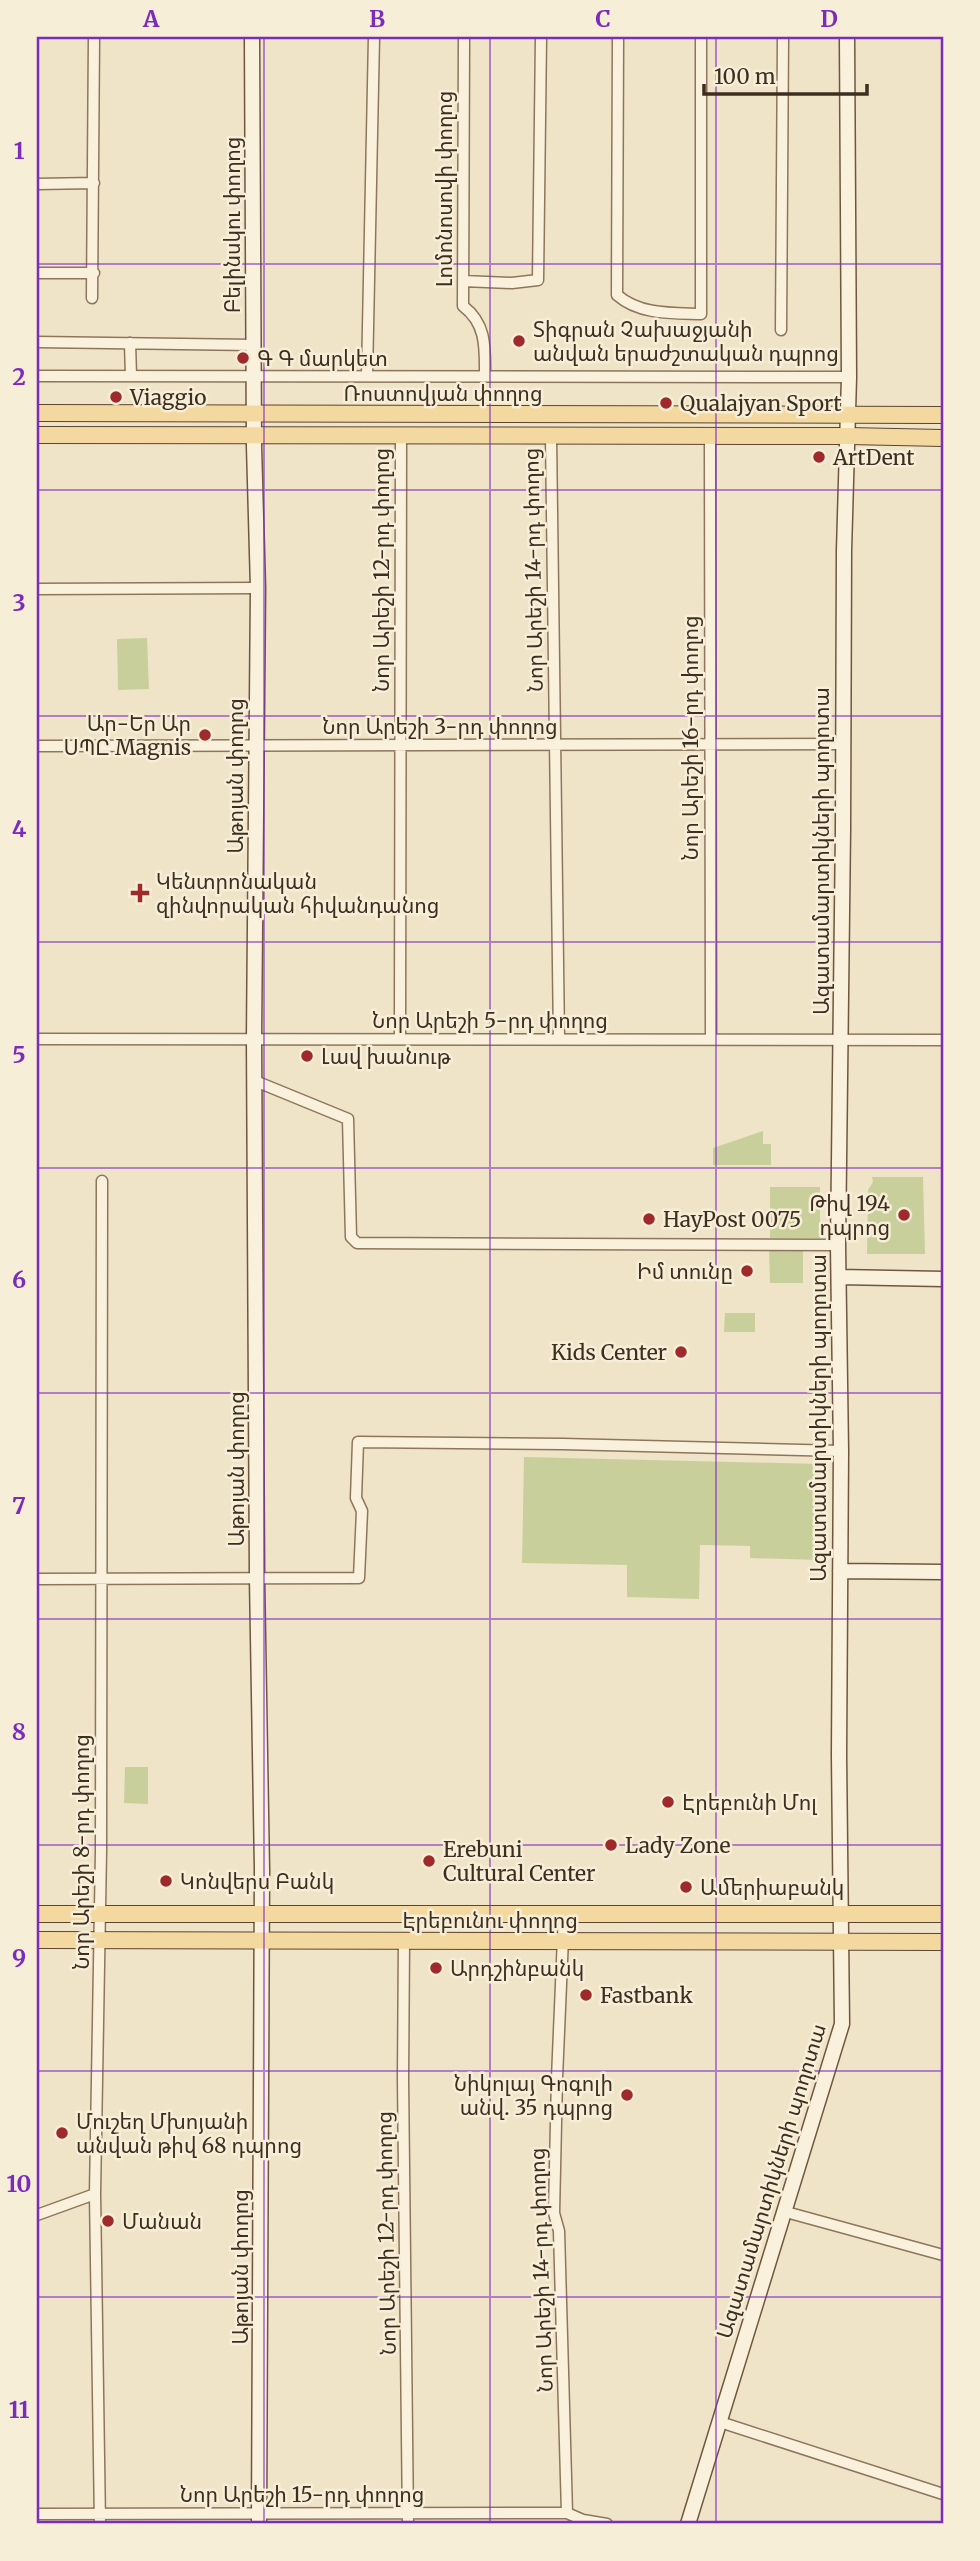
<svg xmlns="http://www.w3.org/2000/svg" width="980" height="2561" viewBox="0 0 980 2561" font-family="Merriweather,'Noto Sans Armenian',serif">
	<style>
		.green { fill: #c9cf9b }
		.lines { fill: none; stroke-linecap: round; stroke-linejoin: round }
		.street-casing { stroke: #8d765c; stroke-width: 13 }
		.secondary-casing { stroke: #6f573f; stroke-width: 17 }
		.primary-casing { stroke: #5b4430; stroke-width: 18 }
		.street { stroke: #faf1dc; stroke-width: 10 }
		.secondary { stroke: #faf1dc; stroke-width: 14 }
		.primary { stroke: #f3d9a0; stroke-width: 16 }
		.grid { fill: none; stroke: #7b2cbf; stroke-width: 2; stroke-opacity: 0.55 }
		.poi-dot { fill: #9e2a2b; stroke: #f7eed8; stroke-width: 2.5 }
		.labels { text-anchor: middle; dominant-baseline: central; stroke-width: 5; stroke-linejoin: round; paint-order: stroke }
		.street-label { font-size: 21px; fill: #3d2e20; stroke: #f7eed8 }
		.poi-label { font-size: 21px; fill: #3d2e20; stroke: #f7eed8; text-anchor: start }
		.neatline { fill: none; stroke: #7b2cbf; stroke-width: 2.5 }
		.grid-label { font-size: 23px; text-anchor: middle; font-weight: bold; fill: #7b2cbf }
	</style>
	<rect width="100%" height="100%" fill="#f0e4c8"/>
	<path class="green" d="M147 638 149 689 118 690 117 639Z
		M763 1131V1144H771V1165H713V1148Z
		M872 1177H923L925 1254H867L868 1190 873 1182Z
		M770 1187H820V1238H770Z
		M769 1249H803V1283H770Z
		M725 1313H755V1332H724Z
		M524 1457 821 1464 818 1560 750 1558V1546L700 1545 699 1599 627 1597V1565L522 1563Z
		M125 1767H148V1804L124 1803Z"/>
	<g class="lines">
		<g class="street-casing">
			<path id="street" d="M464 37 463 306C487 324 485 349 485 376
				M618 37 617 295C640 315 672 313 701 314V37
				M37 184 94 183
				M37 273H94
				M463 281 512 283 538 280 541 37
				M92 298 94 37
				M781 330 783 37
				M37 342 253 345
				M130 343 131 376
				M37 376 849 377
				M367 376 374 37
				M551 437 559 1039
				M710 437 711 1039
				M37 589 258 588
				M37 746 843 744
				M37 1039 943 1040
				M400 1039 401 437
				M255 1081 348 1119 351 1237 357 1243 838 1245
				M37 1579 359 1578 362 1511 356 1498 358 1442 563 1444 841 1451
				M564 1914 557 2078 554 2213 559 2231 567 2513
				M404 1941 403 2079 408 2524
				M786 2212 943 2255
				M37 2215 95 2194
				M720 2422 943 2494
				M37 2514 567 2513 583 2520 607 2524
				M100 2524 95 2194 101 1851 102 1181"/>
		</g>
		<g class="secondary-casing">
			<path id="secondary" d="M252 37 254 446 258 588 254 1039 257 1578 262 1870 259 2524
				M839 1277 943 1279
				M840 1571 943 1572
				M688 2524 842 2024 839 1755 841 1451 838 1245 843 829 844 551 849 377 847 37"/>
		</g>
		<g class="primary-casing">
			<path id="primary" d="M37 413 943 415
				M37 435 848 436 943 438
				M37 1914H943
				M37 1940 943 1942"/>
		</g>
		<use href="#street" class="street"/>
		<use href="#secondary" class="secondary"/>
		<use href="#primary" class="primary"/>
	</g>
	<path class="grid" d="M264 37V2524M490 37V2524M716 37V2524M37 264H943M37 490H943M37 716H943M37 942H943M37 1168H943M37 1393H943M37 1619H943M37 1845H943M37 2071H943M37 2297H943"/>
	<g class="poi-dot">
		<circle cx="519" cy="341" r="7"/>
		<circle cx="243" cy="358" r="7"/>
		<circle cx="116" cy="397" r="7"/>
		<circle cx="666" cy="403" r="7"/>
		<circle cx="819" cy="457" r="7"/>
		<circle cx="205" cy="735" r="7"/>
		<path d="M136.5 882.5h7v7h7v7h-7v7h-7v-7h-7v-7h7z"/>
		<circle cx="307" cy="1056" r="7"/>
		<circle cx="904" cy="1215" r="7"/>
		<circle cx="649" cy="1219" r="7"/>
		<circle cx="747" cy="1271" r="7"/>
		<circle cx="681" cy="1352" r="7"/>
		<circle cx="668" cy="1802" r="7"/>
		<circle cx="611" cy="1845" r="7"/>
		<circle cx="429" cy="1861" r="7"/>
		<circle cx="166" cy="1881" r="7"/>
		<circle cx="686" cy="1887" r="7"/>
		<circle cx="436" cy="1968" r="7"/>
		<circle cx="586" cy="1995" r="7"/>
		<circle cx="627" cy="2095" r="7"/>
		<circle cx="62" cy="2133" r="7"/>
		<circle cx="108" cy="2221" r="7"/>
	</g>
	<g class="labels">
		<g class="street-label">
			<text transform="translate(444 189) rotate(-90)">Լոմոնոսովի փողոց</text>
			<text transform="translate(232 225) rotate(-90)">Բելինսկու փողոց</text>
			<text x="443" y="393">Ռոստովյան փողոց</text>
			<text transform="translate(381 570) rotate(-90)">Նոր Արեշի 12-րդ փողոց</text>
			<text transform="translate(533 570) rotate(-91)">Նոր Արեշի 14-րդ փողոց</text>
			<text x="440" y="726">Նոր Արեշի 3-րդ փողոց</text>
			<text transform="translate(690 738) rotate(-90)">Նոր Արեշի 16-րդ փողոց</text>
			<text transform="translate(235 776) rotate(-90)">Աթոյան փողոց</text>
			<text transform="translate(821 851) rotate(-90)">Ազատամարտիկների պողոտա</text>
			<text x="490" y="1020">Նոր Արեշի 5-րդ փողոց</text>
			<text transform="translate(818 1418) rotate(-90)">Ազատամարտիկների պողոտա</text>
			<text transform="translate(236 1469) rotate(-90)">Աթոյան փողոց</text>
			<text transform="translate(81 1852) rotate(-90)">Նոր Արեշի 8-րդ փողոց</text>
			<text x="490" y="1920">Էրեբունու փողոց</text>
			<text transform="translate(771 2181) rotate(-73)">Ազատամարտիկների պողոտա</text>
			<text transform="translate(386 2233) rotate(-91)">Նոր Արեշի 12-րդ փողոց</text>
			<text transform="translate(240 2267) rotate(-90)">Աթոյան փողոց</text>
			<text transform="translate(541 2270) rotate(-92)">Նոր Արեշի 14-րդ փողոց</text>
			<text x="302" y="2494">Նոր Արեշի 15-րդ փողոց</text>
		</g>
		<g class="poi-label">
			<text x="533" y="329">Տիգրան Չախաջյանի<tspan x="533" dy="24">անվան երաժշտական դպրոց</tspan></text>
			<text x="257" y="358">Գ Գ մարկետ</text>
			<text x="130" y="397">Viaggio</text>
			<text x="680" y="403">Qualajyan Sport</text>
			<text x="833" y="457">ArtDent</text>
			<text x="191" y="723" text-anchor="end">Ար-Եր Ար<tspan x="191" dy="24">ՍՊԸ Magnis</tspan></text>
			<text x="156" y="881">Կենտրոնական<tspan x="156" dy="24">զինվորական հիվանդանոց</tspan></text>
			<text x="321" y="1056">Լավ խանութ</text>
			<text x="890" y="1203" text-anchor="end">Թիվ 194<tspan x="890" dy="24">դպրոց</tspan></text>
			<text x="663" y="1219">HayPost 0075</text>
			<text x="733" y="1271" text-anchor="end">Իմ տունը</text>
			<text x="667" y="1352" text-anchor="end">Kids Center</text>
			<text x="682" y="1802">Էրեբունի Մոլ</text>
			<text x="625" y="1845">Lady Zone</text>
			<text x="443" y="1849">Erebuni<tspan x="443" dy="24">Cultural Center</tspan></text>
			<text x="180" y="1881">Կոնվերս Բանկ</text>
			<text x="700" y="1887">Ամերիաբանկ</text>
			<text x="450" y="1968">Արդշինբանկ</text>
			<text x="600" y="1995">Fastbank</text>
			<text x="613" y="2083" text-anchor="end">Նիկոլայ Գոգոլի<tspan x="613" dy="24">անվ. 35 դպրոց</tspan></text>
			<text x="76" y="2121">Մուշեղ Մխոյանի<tspan x="76" dy="24">անվան թիվ 68 դպրոց</tspan></text>
			<text x="122" y="2221">Մանան</text>
		</g>
	</g>
	<rect width="980" height="2561" fill="none" stroke="#f7eed8" stroke-width="77"/>
	<path d="M704 84v10h163v-10" fill="none" stroke="#3d2e20" stroke-width="3.5"/>
	<text x="714" y="84" font-size="21" fill="#3d2e20" stroke="#f7eed8" stroke-width="5" paint-order="stroke">100 m</text>
	<rect x="38" y="38" width="904" height="2484" class="neatline"/>
	<g class="grid-label">
		<text x="151" y="27">A</text>
		<text x="377" y="27">B</text>
		<text x="603" y="27">C</text>
		<text x="829" y="27">D</text>
		<text x="19" y="159">1</text>
		<text x="19" y="385">2</text>
		<text x="19" y="611">3</text>
		<text x="19" y="837">4</text>
		<text x="19" y="1063">5</text>
		<text x="19" y="1288">6</text>
		<text x="19" y="1514">7</text>
		<text x="19" y="1740">8</text>
		<text x="19" y="1966">9</text>
		<text x="19" y="2192">10</text>
		<text x="19" y="2418">11</text>
	</g>
</svg>
